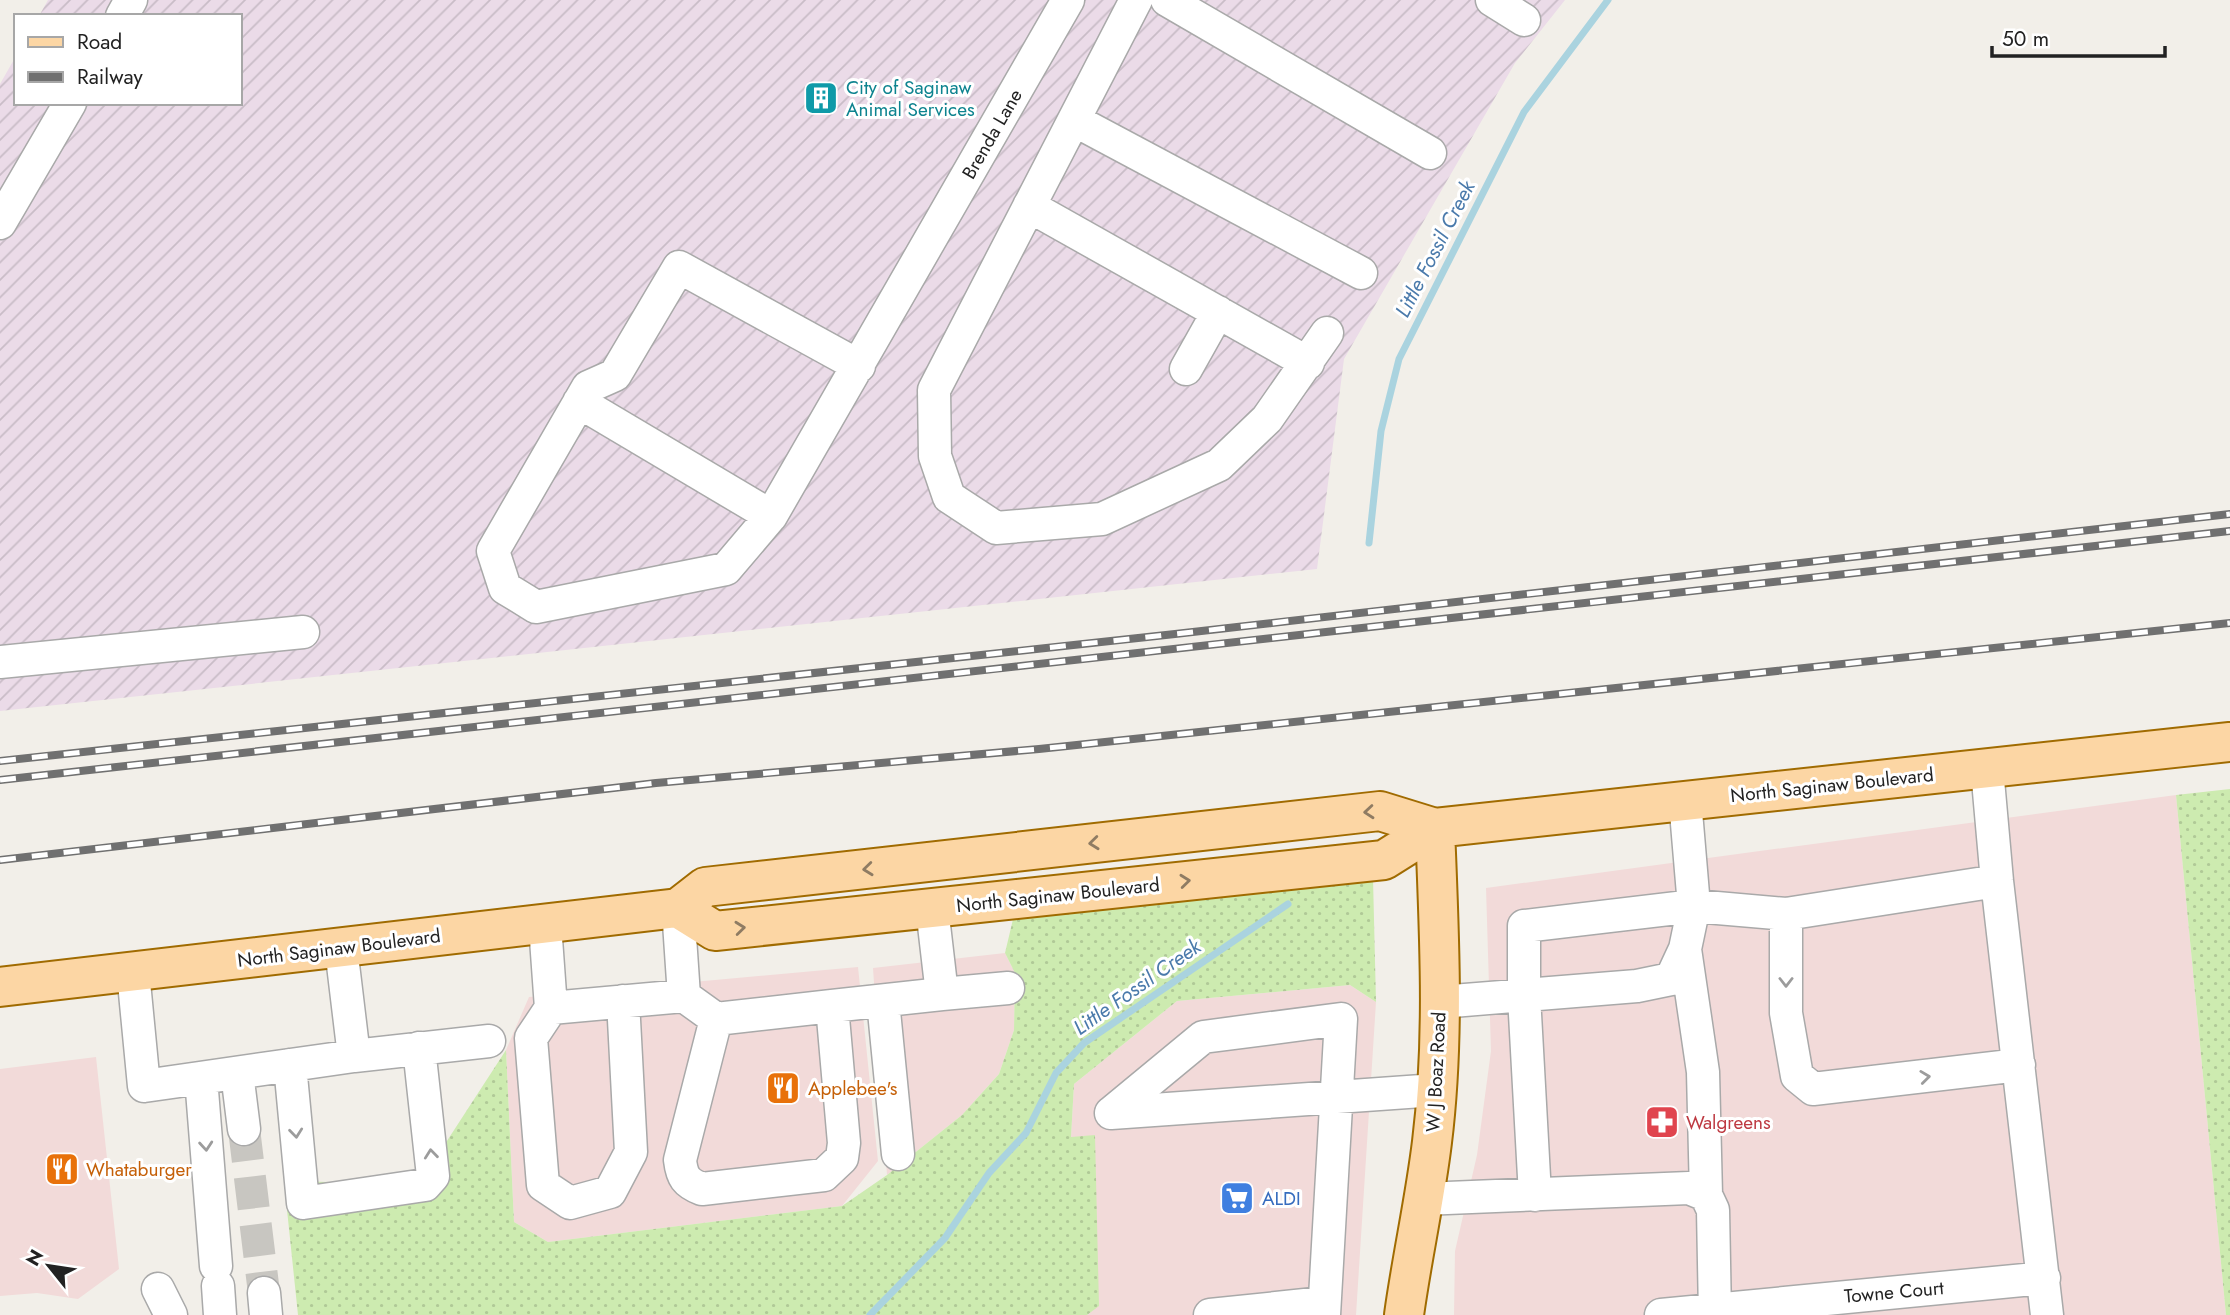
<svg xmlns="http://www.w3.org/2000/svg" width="2230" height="1315" viewBox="0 0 2230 1315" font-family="Jost,sans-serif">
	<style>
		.commercial { fill: #f2dad9 }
		.industrial { fill: url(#industrial-furrows) }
		.grass { fill: url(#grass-dots) }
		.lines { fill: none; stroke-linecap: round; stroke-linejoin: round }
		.stream { stroke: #aad3df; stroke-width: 7 }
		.minor-tunnel { stroke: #c8c6c1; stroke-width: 32; stroke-dasharray: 32 16; stroke-linecap: butt }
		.minor-casing { stroke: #a9a9a9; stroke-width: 35 }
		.major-casing { stroke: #a06b00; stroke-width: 42 }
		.minor { stroke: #fff; stroke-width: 32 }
		.major { stroke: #fcd6a4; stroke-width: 38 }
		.rail-casing { stroke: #707070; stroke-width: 8 }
		.rail { stroke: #fff; stroke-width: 5; stroke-dasharray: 16; stroke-linecap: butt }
		.oneway { stroke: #8f7c63 }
		.oneway2 { stroke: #9c9c9c }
		.labels { text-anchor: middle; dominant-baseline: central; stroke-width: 6; stroke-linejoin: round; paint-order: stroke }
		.culture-label { font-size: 19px; fill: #0d838f; stroke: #fff; text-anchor: start }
		.street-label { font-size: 19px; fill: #222; stroke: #fff }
		.food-label { font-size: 19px; fill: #c56008; stroke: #fff; text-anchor: start }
		.health-label { font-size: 19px; fill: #be3a42; stroke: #fff; text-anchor: start }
		.shop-label { font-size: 19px; fill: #366cbe; stroke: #fff; text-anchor: start }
		.water-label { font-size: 21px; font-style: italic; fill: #4a7aab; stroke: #fff }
	</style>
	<defs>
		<pattern id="industrial-furrows" width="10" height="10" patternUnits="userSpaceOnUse" patternTransform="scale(1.75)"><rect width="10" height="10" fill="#ebdbe8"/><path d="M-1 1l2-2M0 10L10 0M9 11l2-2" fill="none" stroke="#c9bcc7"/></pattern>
		<pattern id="grass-dots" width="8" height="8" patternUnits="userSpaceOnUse" patternTransform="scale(1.75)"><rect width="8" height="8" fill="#cdebb0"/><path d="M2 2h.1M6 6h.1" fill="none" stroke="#b0c997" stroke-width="1.8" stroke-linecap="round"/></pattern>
	</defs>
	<rect width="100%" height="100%" fill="#f2efe9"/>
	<path class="commercial" d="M2176 795 2226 1315H1454L1455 1251 1477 1155 1491 1051 1486 888Z
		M1005 953 1015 973 1014 1030 999 1074 962 1115 887 1175 873 968Z
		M858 967 878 1161 842 1206 548 1242 514 1222 506 1050 529 997Z
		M1350 985 1376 1002 1356 1315H1087L1099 1305 1071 1137 1074 1084 1177 1001Z
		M96 1057 119 1269 78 1299 37 1293 0 1296V1069Z"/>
	<path class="industrial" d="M48 0H1565L1515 63 1344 359 1317 569 0 711V84L16 56V103H240V16H39Z"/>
	<path class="grass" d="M2230 789V1315H2226L2176 795Z
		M1373 878 1376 1002 1350 985 1177 1001 1074 1084 1071 1137 1095 1135 1099 1306 1087 1315H298L284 1181 419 1184 506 1050 514 1222 548 1242 842 1206 887 1175 962 1115 999 1074 1014 1030 1015 973 1005 953 1014 915Z"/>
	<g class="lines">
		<path class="stream" d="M1369 543 1381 431 1399 359 1524 112 1608 0
			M870 1315 945 1238 989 1173 1026 1133 1056 1073 1084 1043 1288 904"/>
		<path class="minor-tunnel" d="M244 1129 264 1293"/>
		<g class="minor-casing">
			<path id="minor" d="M1136 0 934 390 935 456 949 497 996 528 1102 519 1219 465 1267 419 1327 333
				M1167 0 1430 153
				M1492 0 1524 20
				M122 16 131 0
				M1074 120 1361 273
				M1029 206 1308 363
				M0 223 70 103
				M859 366 679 267 615 375 588 387 493 551 505 588 536 607 726 569 771 516 1068 0
				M1186 369 1218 312
				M579 402 771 516
				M0 662 303 632
				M1987 769 1997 881 2047 1315
				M1786 914V1013L1797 1076 1813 1089 2019 1065
				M545 925 551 1008 531 1038 543 1185 570 1203 610 1192 631 1152 623 1001
				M1685 949 1703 1072 1706 1195
				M133 972 144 1086 354 1056 341 948
				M942 994 1008 988
				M684 996 716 1019 680 1160C682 1177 686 1183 702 1189L824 1175 842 1158 844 1143 832 1006 942 994 932 908
				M883 1001 898 1154
				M1440 1002 1637 986 1671 979 1685 949 1694 906 1685 800
				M551 1008 684 996 678 908
				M716 1019 832 1006
				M354 1056 489 1041
				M290 1065 303 1203 425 1185 433 1176 419 1048
				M237 1073 244 1129
				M201 1078 216 1266
				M1111 1113 1203 1037 1341 1019 1324 1315
				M1111 1113 1436 1090
				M1535 1195 1524 996V926L1694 906 1786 914 1997 881
				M1423 1199 1689 1188 1706 1195 1713 1210 1715 1315
				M218 1286 220 1315
				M158 1289 171 1315
				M264 1293 266 1315
				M1210 1315 1324 1303
				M1661 1315 2044 1278"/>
		</g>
		<g class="major-casing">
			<path id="major" d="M678 908 715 931 1384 860 1435 828
				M0 987 678 908 705 887 1380 811 1435 828 2230 742
				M1404 1315C1412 1257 1425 1200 1432 1142 1445 1037 1439 932 1435 828"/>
		</g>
		<use href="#minor" class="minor"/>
		<use href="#major" class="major"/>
		<g class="rail-casing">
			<path id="rail" d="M0 761 1175 634 2230 514
				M0 780 2230 531
				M0 860 656 783 1039 749 2230 623"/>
		</g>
		<use href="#rail" class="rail"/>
	</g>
	<defs><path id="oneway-chevron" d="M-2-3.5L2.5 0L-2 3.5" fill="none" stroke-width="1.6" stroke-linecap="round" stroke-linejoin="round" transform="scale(1.75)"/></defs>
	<g class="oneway">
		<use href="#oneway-chevron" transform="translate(1369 812) rotate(175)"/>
		<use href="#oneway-chevron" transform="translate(1094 843) rotate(174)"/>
		<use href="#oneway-chevron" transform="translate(868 869) rotate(174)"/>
		<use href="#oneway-chevron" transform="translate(1185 881) rotate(-6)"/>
		<use href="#oneway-chevron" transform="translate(740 928) rotate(-6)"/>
	</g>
	<g class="oneway2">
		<use href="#oneway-chevron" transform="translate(1786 982) rotate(90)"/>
		<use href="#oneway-chevron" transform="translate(1925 1077) rotate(-7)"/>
		<use href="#oneway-chevron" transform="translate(296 1133) rotate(84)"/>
		<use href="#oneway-chevron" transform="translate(206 1146) rotate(85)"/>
		<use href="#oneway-chevron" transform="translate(431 1154) rotate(-96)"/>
	</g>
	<defs>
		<g id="building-square" transform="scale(1.75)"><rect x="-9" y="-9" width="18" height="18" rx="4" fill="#0f9aa8" stroke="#fff"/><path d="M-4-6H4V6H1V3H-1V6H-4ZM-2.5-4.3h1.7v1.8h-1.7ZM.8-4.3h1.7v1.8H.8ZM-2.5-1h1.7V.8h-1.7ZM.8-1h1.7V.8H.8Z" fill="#fff"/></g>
		<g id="restaurant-square" transform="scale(1.75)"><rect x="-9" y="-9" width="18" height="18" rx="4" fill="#e8710a" stroke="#fff"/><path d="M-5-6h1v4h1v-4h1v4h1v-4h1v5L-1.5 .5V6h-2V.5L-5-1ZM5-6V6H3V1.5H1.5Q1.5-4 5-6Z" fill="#fff"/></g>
		<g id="pharmacy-square" transform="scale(1.75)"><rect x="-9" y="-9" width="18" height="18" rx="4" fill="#e0444e" stroke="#fff"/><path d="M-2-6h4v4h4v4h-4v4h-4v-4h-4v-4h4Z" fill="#fff"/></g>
		<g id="supermarket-square" transform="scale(1.75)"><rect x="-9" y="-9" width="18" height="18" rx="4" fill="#3f7fe0" stroke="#fff"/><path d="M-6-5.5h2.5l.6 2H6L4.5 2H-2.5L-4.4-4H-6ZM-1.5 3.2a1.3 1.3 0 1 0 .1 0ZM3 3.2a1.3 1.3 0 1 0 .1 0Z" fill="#fff"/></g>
	</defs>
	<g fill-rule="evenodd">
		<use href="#building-square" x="821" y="98"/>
		<use href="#restaurant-square" x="783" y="1088"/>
		<use href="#pharmacy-square" x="1662" y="1122"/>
		<use href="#restaurant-square" x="62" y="1169"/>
		<use href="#supermarket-square" x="1237" y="1198"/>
	</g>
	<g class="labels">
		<g class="culture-label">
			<text x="846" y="87">City of Saginaw<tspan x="846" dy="22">Animal Services</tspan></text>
		</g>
		<g class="street-label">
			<text transform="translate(992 134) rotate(-60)">Brenda Lane</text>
			<text transform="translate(1832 785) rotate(-6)">North Saginaw Boulevard</text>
			<text transform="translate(1058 895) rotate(-6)">North Saginaw Boulevard</text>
			<text transform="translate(339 948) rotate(-7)">North Saginaw Boulevard</text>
			<text transform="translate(1436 1072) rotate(-87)">W J Boaz Road</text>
			<text transform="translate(1894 1292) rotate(-5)">Towne Court</text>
		</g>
		<g class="food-label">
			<text x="808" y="1088">Applebee's</text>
			<text x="86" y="1169">Whataburger</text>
		</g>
		<g class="health-label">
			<text x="1686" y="1122">Walgreens</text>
		</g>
		<g class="shop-label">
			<text x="1262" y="1198">ALDI</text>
		</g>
		<g class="water-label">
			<text transform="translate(1435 249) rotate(-63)">Little Fossil Creek</text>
			<text transform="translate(1137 987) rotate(-35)">Little Fossil Creek</text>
		</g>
	</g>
	<rect x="14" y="14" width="228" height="91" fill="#ffffff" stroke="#a7a7a7" stroke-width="2"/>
	<rect x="28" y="37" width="35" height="10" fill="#fcd6a4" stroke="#a7a7a7" stroke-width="2"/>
	<text x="77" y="49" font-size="21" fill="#222222">Road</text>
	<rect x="28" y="72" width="35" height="10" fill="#707070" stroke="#a7a7a7" stroke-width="2"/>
	<text x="77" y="84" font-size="21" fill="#222222">Railway</text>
	<g transform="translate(49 1266) rotate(300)" stroke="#ffffff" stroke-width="5" paint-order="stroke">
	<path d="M0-5L12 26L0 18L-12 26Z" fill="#222222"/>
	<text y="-10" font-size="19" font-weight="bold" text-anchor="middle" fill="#222222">N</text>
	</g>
	<path d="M1992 46v10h173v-10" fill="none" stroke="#222222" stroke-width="3.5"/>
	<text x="2002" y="46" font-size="21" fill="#222222" stroke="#ffffff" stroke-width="5" paint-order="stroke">50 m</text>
</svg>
